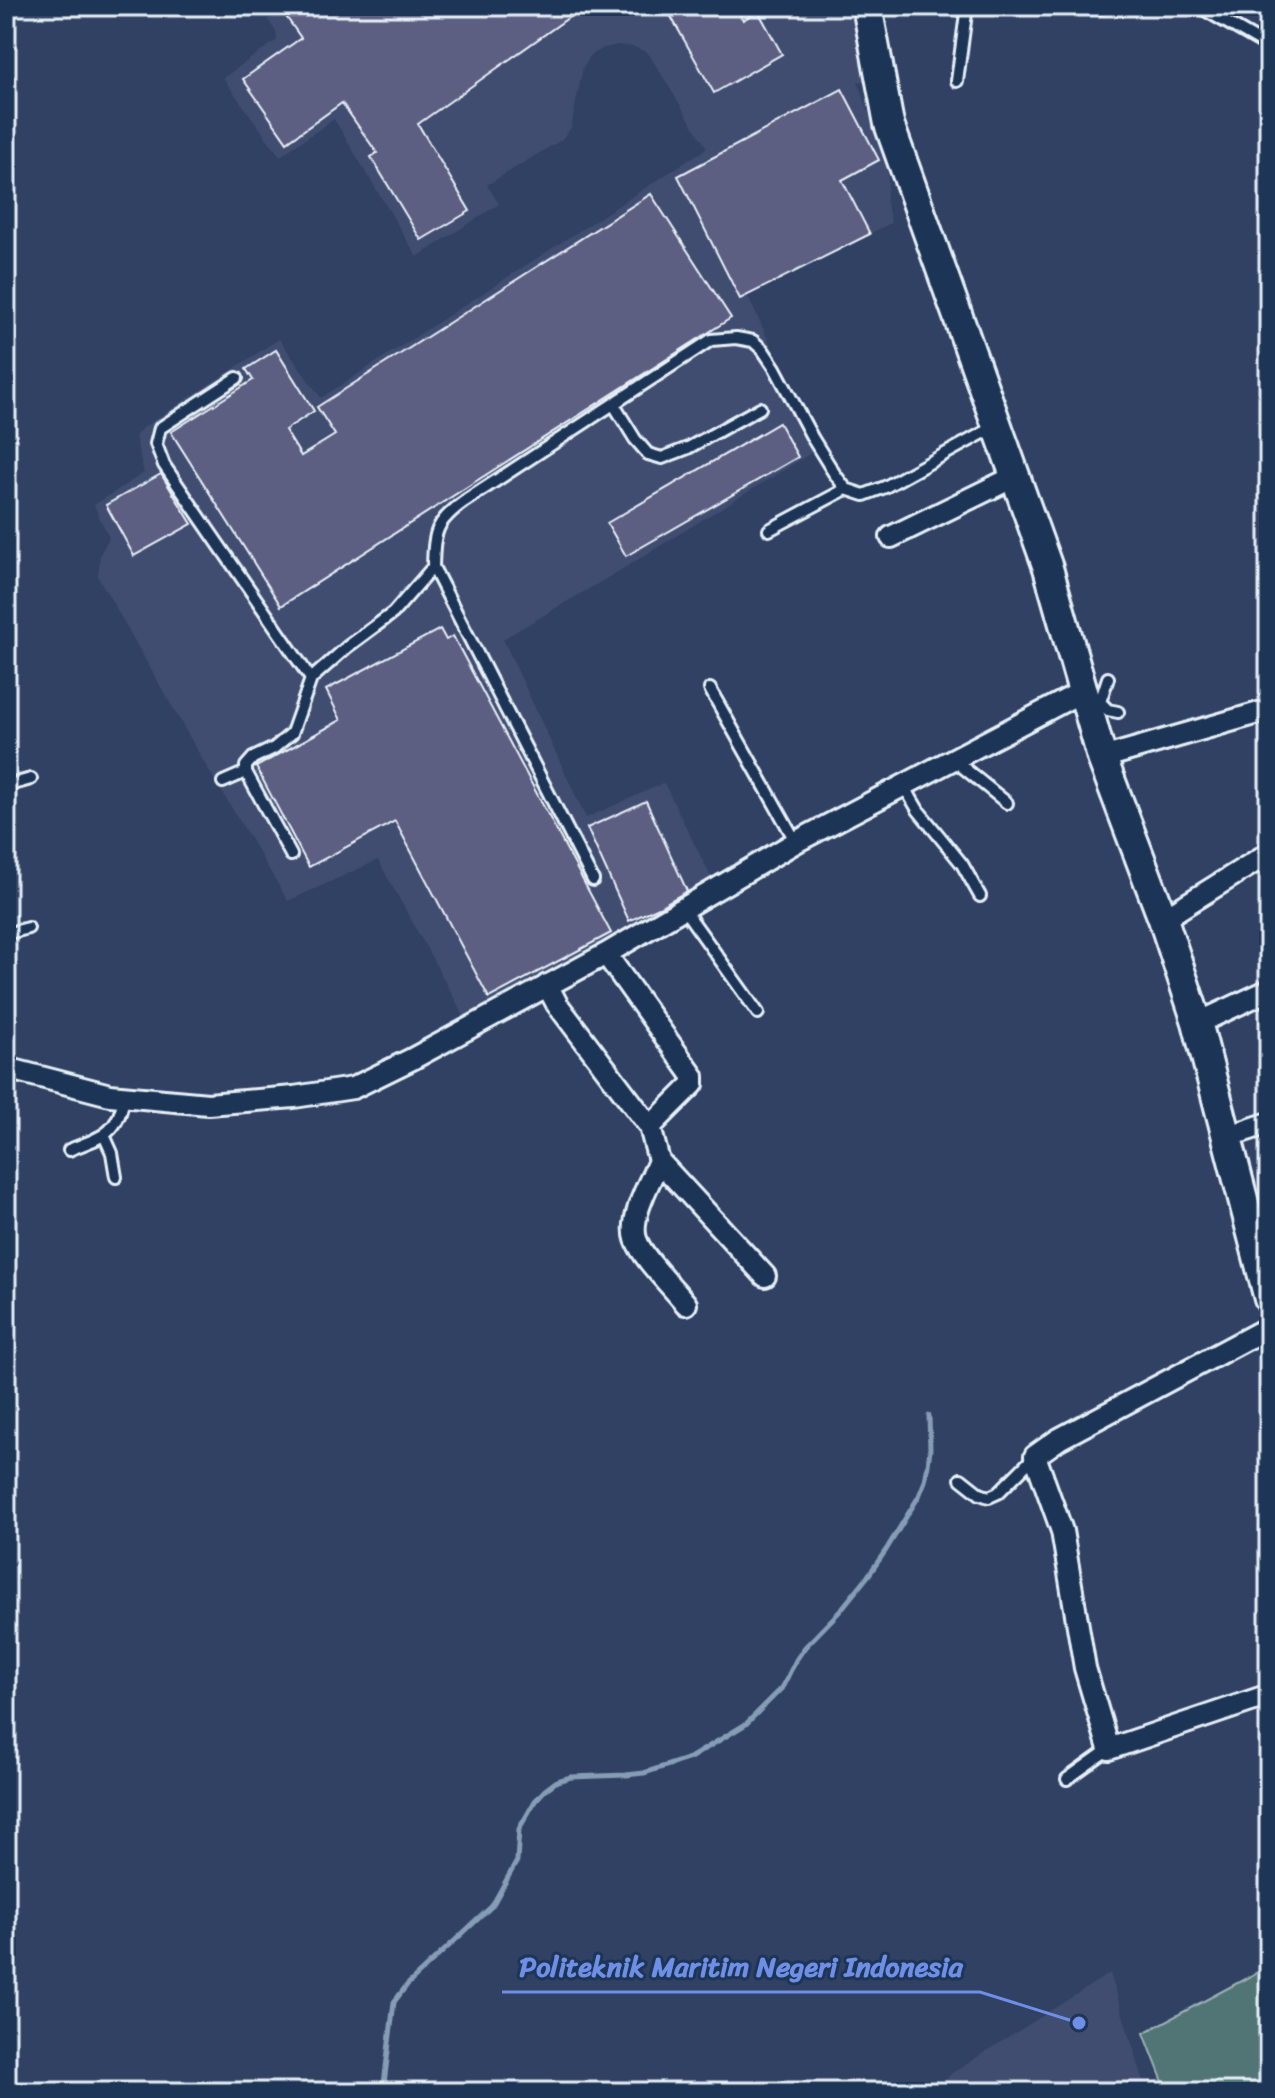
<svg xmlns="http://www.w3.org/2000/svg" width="1275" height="2098" viewBox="0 0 1275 2098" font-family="Sriracha,sans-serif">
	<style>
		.built { fill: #414d70 }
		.green { fill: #517474; stroke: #9cb2b6; stroke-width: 2 }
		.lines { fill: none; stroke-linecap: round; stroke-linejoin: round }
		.stream { stroke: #869db6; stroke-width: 5 }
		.building { fill: #5d5e82; stroke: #e8f1f8; stroke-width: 2 }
		.service-casing { stroke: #e8f1f8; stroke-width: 16 }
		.minor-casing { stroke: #e8f1f8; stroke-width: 26 }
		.secondary-casing { stroke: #e8f1f8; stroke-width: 34 }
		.service { stroke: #1d3557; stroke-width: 10 }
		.minor { stroke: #1d3557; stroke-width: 20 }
		.secondary { stroke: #1d3557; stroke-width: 28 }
		.leader { fill: none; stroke: #6e8fe5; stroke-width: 3 }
		.callout-dot { fill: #6e8fe5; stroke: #1d3557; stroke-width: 3 }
		.callout-label { font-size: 28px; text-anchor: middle; font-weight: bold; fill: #6e8fe5; stroke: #1d3557; stroke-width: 6; stroke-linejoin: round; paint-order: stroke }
	</style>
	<rect width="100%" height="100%" fill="#304164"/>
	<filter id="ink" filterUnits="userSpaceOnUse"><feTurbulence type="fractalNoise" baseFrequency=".0125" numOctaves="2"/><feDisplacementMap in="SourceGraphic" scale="16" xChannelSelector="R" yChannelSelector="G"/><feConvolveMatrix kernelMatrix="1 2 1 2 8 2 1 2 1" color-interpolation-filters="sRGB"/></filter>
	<g filter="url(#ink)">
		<path class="built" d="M279 6H884L894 71 858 82 886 159 888 183 886 200 891 223 747 295 778 360 824 445 616 573 503 639 586 818 664 783 715 885 465 1018 378 860 288 901 205 764 98 577 100 554 109 538 94 505 144 473 135 437 141 429 279 339 321 398 707 148 648 53 634 47 618 45 604 48 591 55 583 67 571 128 561 140 487 185 499 204 417 257 334 119 280 156 223 78 277 40 276 32 268 20Z
			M1110 1973 1147 2092H938L937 2089 952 2073Z"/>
		<path class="green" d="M1269 1966V2092H1167L1144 2033Z"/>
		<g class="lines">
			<path class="stream" d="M383 2092 394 2002 407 1985 492 1906 517 1861 519 1829 535 1801 545 1790 557 1781 571 1777 626 1775 644 1773 690 1758 746 1724 782 1688 796 1660 805 1647 839 1612 868 1576 886 1550 919 1496 925 1481 928 1465 930 1449 929 1416"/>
		</g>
		<path class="building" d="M298 6H585L418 124 470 211 421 240 371 157 377 153 342 103 287 142 243 79 301 38 285 15Z
			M665 6H736L743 20 758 11 782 54 714 93Z
			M842 89 879 160 842 180 870 234 740 299 678 176Z
			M651 194 731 318 281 606 171 432 253 380 246 369 276 350 314 411 285 430 301 456 335 435 317 407Z
			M779 423 798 457 626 556 607 523Z
			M161 474 192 524 134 556 106 505Z
			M440 629 446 640 453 636 611 933 489 998 395 821 309 867 256 767 341 720 326 690Z
			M646 801 687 891 659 907 629 921 587 828Z"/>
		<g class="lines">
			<g class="service-casing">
				<path id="service" d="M1089 6 1101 8 1105 6
					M1198 6 1269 47
					M957 81 967 6
					M237 378 160 428 156 444 164 465 311 679
					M614 405 635 439 648 454 662 458 688 448 760 408
					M769 530 846 489
					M710 689 796 842
					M1100 702 1108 710 1118 712
					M1094 710 1100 702 1108 678
					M954 760 1007 803
					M223 782 246 772
					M6 786 31 779
					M904 786 918 810 962 864 980 896
					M291 855 246 772V766L253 758 274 748 292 733 311 679 347 647 393 613 433 567
					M593 880 433 567C434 532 435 522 465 501L711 340 736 338 753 341 763 350 775 368 813 439 834 473 846 489 864 495 885 487 994 427
					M683 908 758 1013
					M6 934 28 928
					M104 1135 112 1153 116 1177
					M69 1150C101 1137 118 1135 124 1097
					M961 1479 980 1494 989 1497 998 1493 1035 1456
					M1067 1779 1109 1749"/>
			</g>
			<g class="minor-casing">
				<path id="minor" d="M891 537 1016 476
					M1102 758 1269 710
					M1163 919 1269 853
					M606 954 693 1076V1084L650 1127
					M547 985 557 1004 650 1127 659 1161 765 1276
					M1197 1022 1207 1019 1269 990
					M6 1068 110 1095 208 1104 294 1097 353 1088 412 1059 606 954 796 842 1083 691
					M1226 1137 1269 1123
					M659 1161C651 1180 629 1217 636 1239 642 1258 673 1287 686 1304
					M1269 1327 1059 1439 1035 1456 1062 1531 1085 1668 1109 1749 1269 1695"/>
			</g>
			<g class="secondary-casing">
				<path id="secondary" d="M867 6 889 124 1048 568 1102 758 1163 919 1197 1022 1269 1299"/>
			</g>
			<use href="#service" class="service"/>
			<use href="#minor" class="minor"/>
			<use href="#secondary" class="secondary"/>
		</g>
	</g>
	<path class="leader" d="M1079 2023L980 1992H502"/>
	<circle class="callout-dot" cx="1079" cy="2023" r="8"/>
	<g class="callout-label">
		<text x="741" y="1976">Politeknik Maritim Negeri Indonesia</text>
	</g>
	<rect width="1275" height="2098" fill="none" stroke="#1d3557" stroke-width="32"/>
	<rect x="16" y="16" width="1243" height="2066" fill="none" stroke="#e8f1f8" stroke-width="3" filter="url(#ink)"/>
</svg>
